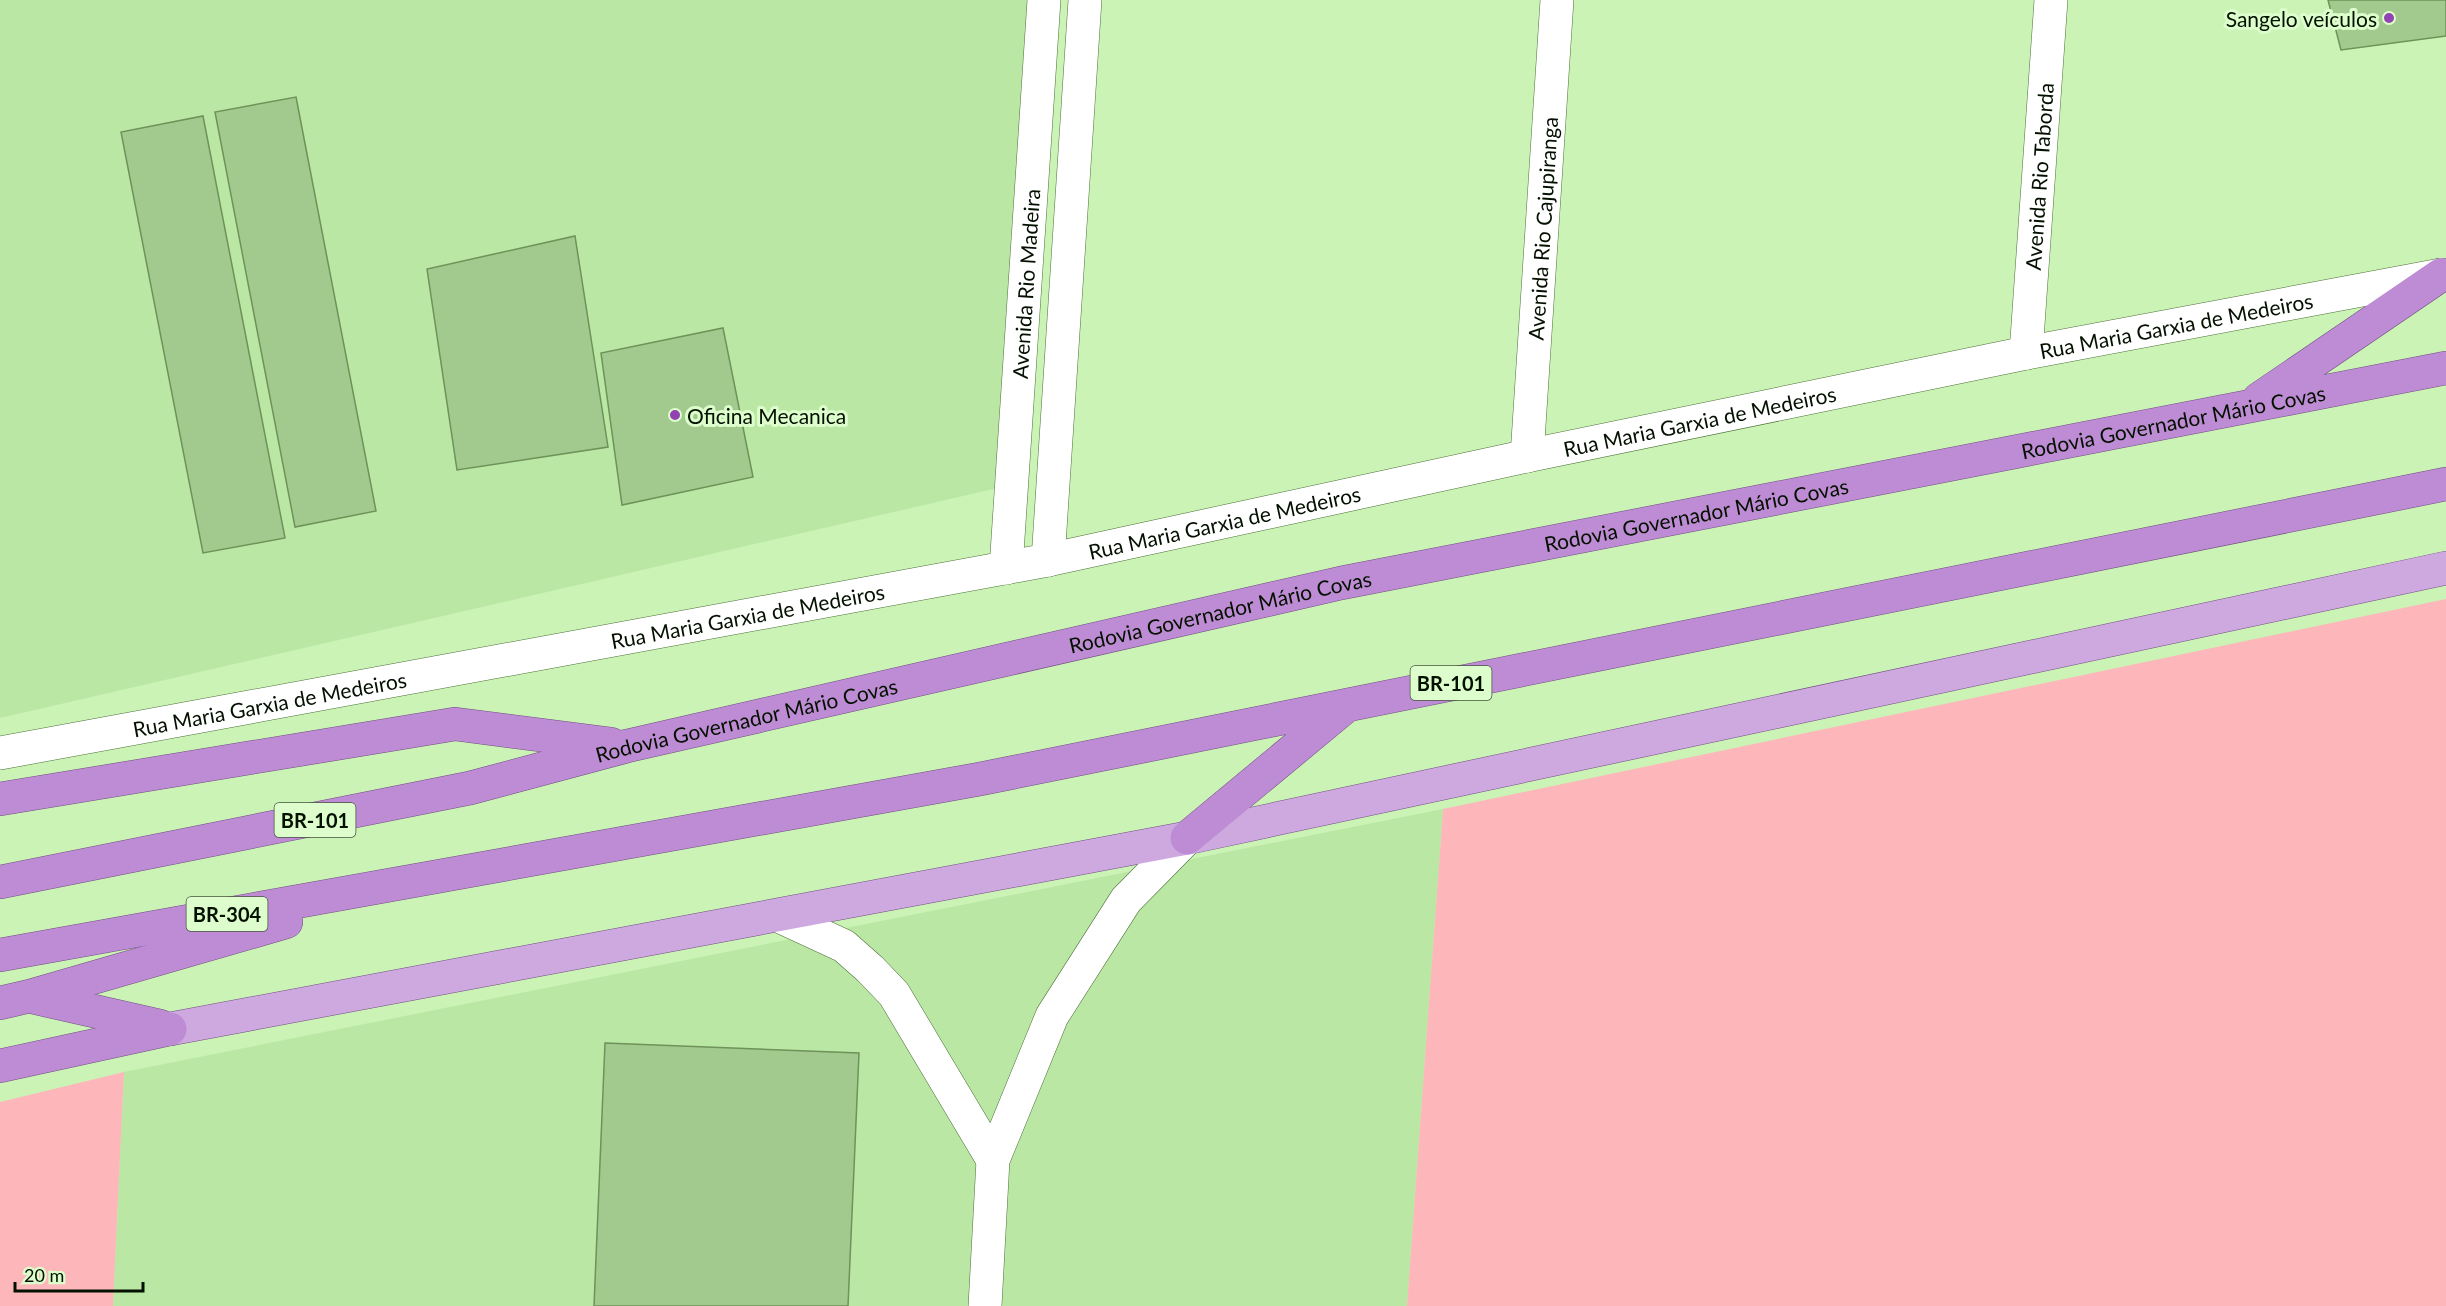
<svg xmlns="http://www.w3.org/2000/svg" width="2446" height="1306" viewBox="0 0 2446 1306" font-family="Lato,sans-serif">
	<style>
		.built { fill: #bae7a4 }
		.green { fill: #fdb7bb }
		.building { fill: #a3ca8e; stroke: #6e9259; stroke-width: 1.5 }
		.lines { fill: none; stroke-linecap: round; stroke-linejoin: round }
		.minor-casing { stroke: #4d7038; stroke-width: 34 }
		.primary-casing { stroke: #724e83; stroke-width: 34 }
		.trunk-casing { stroke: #724e83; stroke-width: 34 }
		.minor { stroke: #fff; stroke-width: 33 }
		.primary { stroke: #cea9df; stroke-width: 33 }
		.trunk { stroke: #be8cd4; stroke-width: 33 }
		.poi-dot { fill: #9242b2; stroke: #ddfecc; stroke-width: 2 }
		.labels { text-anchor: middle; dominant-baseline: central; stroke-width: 6; stroke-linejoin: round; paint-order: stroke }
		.shield { fill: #ddfecc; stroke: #45573d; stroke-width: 1.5 }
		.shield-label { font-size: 20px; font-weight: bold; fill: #041000 }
		.poi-label { font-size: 21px; fill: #041000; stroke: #ddfecc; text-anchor: end }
		.street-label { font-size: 21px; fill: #041000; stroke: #ddfecc }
	</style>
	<rect width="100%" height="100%" fill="#caf3b5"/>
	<path class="built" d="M0 0H1034L1002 487 0 718Z
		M1443 809 1407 1306H113L124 1072Z"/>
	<path class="green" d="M2446 599V1306H1407L1443 809Z
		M124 1072 113 1306H0V1102Z"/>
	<path class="building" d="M2328 0H2446V36L2341 50Z
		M296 97 376 511 295 527 215 112Z
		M203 116 285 538 203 553 121 132Z
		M575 236 608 447 457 470 427 269Z
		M723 328 753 477 622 505 601 353Z
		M605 1043 859 1053 848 1306H594Z"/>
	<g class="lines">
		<g class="minor-casing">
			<g id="minor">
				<path id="s1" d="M2026 353 2051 0"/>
				<path id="s2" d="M1527 456 1557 0"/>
				<path d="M1048 560 1085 0"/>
				<path id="s3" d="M1006 568 1044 0"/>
				<path id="s4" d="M0 753 1048 560 1527 456 2026 353 2441 275"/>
				<path d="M779 916 844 946 870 969 894 994 993 1160"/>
				<path d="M985 1306 993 1160 1052 1016 1126 900 1187 838"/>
			</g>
		</g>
		<g class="primary-casing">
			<path id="primary" d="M170 1029 1187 838 2446 568"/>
		</g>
		<g class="trunk-casing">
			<g id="trunk">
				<path d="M2259 399 2441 275"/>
				<path d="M0 799 455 724 611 744"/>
				<path d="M1187 838 1345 707"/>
				<path id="s5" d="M0 882 470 788 627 746 1341 583 2446 368"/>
				<path d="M0 955 980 779 2446 484"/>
				<path d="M32 997 160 1026"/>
				<path d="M0 1003 30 996 286 922"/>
				<path d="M0 1066 170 1029"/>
			</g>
		</g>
		<use href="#minor" class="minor"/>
		<use href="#primary" class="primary"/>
		<use href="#trunk" class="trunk"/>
	</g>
	<g class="poi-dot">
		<circle cx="2389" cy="18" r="6"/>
		<circle cx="675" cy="415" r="6"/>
	</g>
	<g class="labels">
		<g class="shield">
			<rect x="1410.5" y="666" width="81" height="34" rx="4.5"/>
			<rect x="274.5" y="803" width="81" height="34" rx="4.5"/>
			<rect x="186.5" y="897" width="81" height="34" rx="4.5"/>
		</g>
		<g class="shield-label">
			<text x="1451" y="683">BR-101</text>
			<text x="315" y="820">BR-101</text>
			<text x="227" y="914">BR-304</text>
		</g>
		<g class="poi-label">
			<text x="2377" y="18">Sangelo veículos</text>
			<text x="687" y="415" text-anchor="start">Oficina Mecanica</text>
		</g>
		<g class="street-label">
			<text stroke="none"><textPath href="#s1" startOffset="177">Avenida Rio Taborda</textPath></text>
			<text stroke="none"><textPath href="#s2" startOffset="228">Avenida Rio Cajupiranga</textPath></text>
			<text stroke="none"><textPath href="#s3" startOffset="285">Avenida Rio Madeira</textPath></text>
			<text stroke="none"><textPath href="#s4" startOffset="2218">Rua Maria Garxia de Medeiros</textPath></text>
			<text stroke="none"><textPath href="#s4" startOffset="1732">Rua Maria Garxia de Medeiros</textPath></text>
			<text stroke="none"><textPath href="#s5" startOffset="2222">Rodovia Governador Mário Covas</textPath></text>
			<text stroke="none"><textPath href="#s5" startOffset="1736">Rodovia Governador Mário Covas</textPath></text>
			<text stroke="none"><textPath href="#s4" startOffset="1246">Rua Maria Garxia de Medeiros</textPath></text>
			<text stroke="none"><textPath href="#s5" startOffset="1250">Rodovia Governador Mário Covas</textPath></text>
			<text stroke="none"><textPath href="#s4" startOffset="760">Rua Maria Garxia de Medeiros</textPath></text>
			<text stroke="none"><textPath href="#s4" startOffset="274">Rua Maria Garxia de Medeiros</textPath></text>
			<text stroke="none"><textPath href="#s5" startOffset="764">Rodovia Governador Mário Covas</textPath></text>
		</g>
	</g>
	<path d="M15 1282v9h128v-9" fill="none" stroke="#041000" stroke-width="3"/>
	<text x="24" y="1282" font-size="18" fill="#041000" stroke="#ddfecc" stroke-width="4.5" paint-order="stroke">20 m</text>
</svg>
